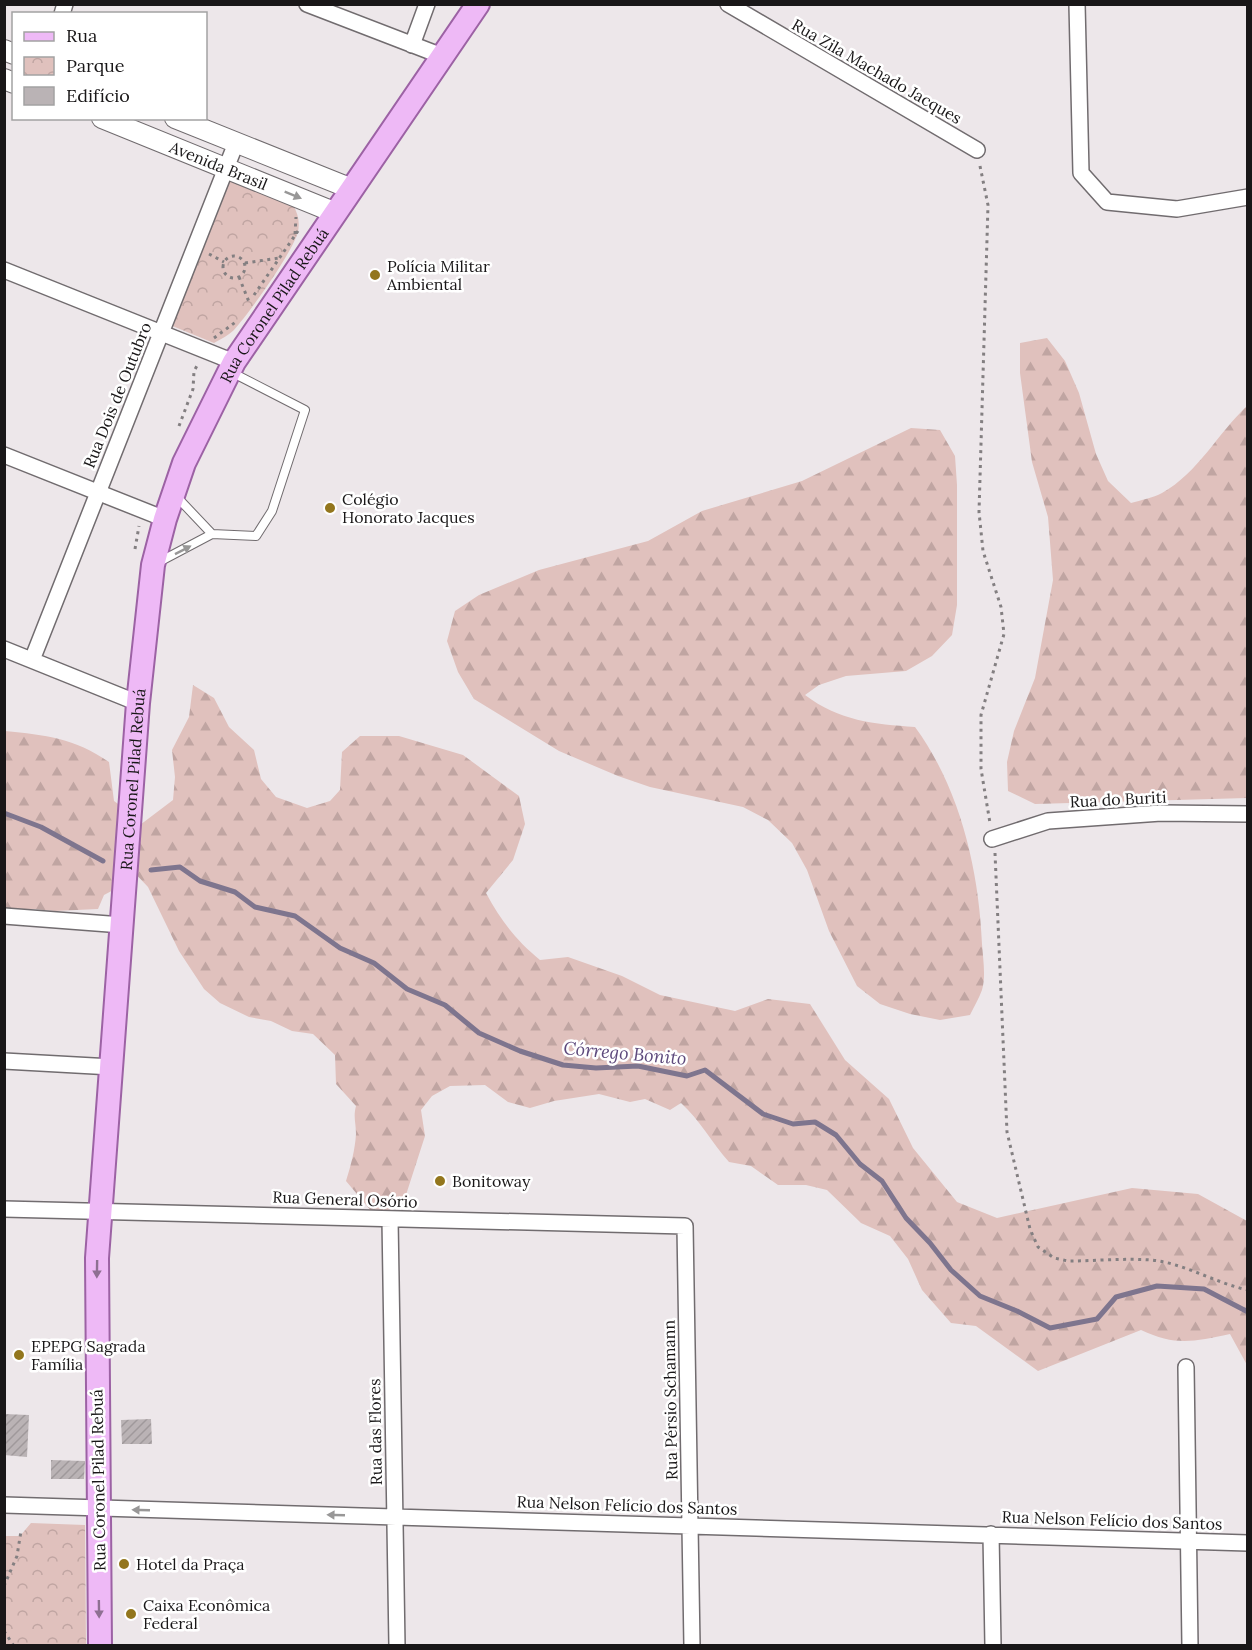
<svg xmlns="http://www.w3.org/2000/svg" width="1252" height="1650" viewBox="0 0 1252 1650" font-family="Lora,serif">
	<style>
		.forest { fill: url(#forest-firs) }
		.park { fill: url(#park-crowns) }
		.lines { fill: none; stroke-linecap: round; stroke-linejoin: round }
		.stream { stroke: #7e758e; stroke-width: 5 }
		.building { fill: url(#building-hatch) }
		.lane-casing { stroke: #716c6f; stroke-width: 10 }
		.street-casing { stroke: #716c6f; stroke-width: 18 }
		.secondary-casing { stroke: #716c6f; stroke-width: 22 }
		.primary-casing { stroke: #9c62a4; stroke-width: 26 }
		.path { stroke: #837f81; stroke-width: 3; stroke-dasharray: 3 4.5; stroke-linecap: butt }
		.lane { stroke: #fff; stroke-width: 8 }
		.street { stroke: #fff; stroke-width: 15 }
		.secondary { stroke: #fff; stroke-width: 20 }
		.primary { stroke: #eeb9f6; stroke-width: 22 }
		.oneway { fill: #989797 }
		.oneway2 { fill: #8e7092 }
		.poi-dot { fill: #93761d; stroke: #fff; stroke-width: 2 }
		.labels { text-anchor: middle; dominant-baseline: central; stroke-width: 5; stroke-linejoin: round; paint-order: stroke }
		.street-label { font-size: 16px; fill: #191718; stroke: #fff }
		.poi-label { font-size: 16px; fill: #191718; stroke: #fff; text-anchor: start }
		.water-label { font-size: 18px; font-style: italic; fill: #5d497c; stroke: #fff }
	</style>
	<defs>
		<pattern id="forest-firs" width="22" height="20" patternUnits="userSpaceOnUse" patternTransform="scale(1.5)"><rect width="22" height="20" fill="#e0c1bd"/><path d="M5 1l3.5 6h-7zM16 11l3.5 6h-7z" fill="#c0a5a2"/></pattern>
		<pattern id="park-crowns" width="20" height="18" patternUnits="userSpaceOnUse" patternTransform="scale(1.5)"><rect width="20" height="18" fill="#e0c1bd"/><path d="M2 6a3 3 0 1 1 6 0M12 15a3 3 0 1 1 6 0" fill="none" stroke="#c0a5a2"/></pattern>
		<pattern id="building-hatch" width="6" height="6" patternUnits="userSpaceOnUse" patternTransform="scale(1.5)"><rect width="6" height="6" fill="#bab3b5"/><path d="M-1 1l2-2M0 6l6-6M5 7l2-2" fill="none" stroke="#9f999b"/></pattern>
	</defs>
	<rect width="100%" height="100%" fill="#ede7ea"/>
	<path class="forest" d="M1047 338 1065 361 1079 393 1096 454 1108 481 1131 503C1141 500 1153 498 1162 493 1198 473 1218 433 1247 406V798L1035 804 1008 791 1007 762 1014 731 1035 678 1053 580 1048 517 1032 462 1020 373V343Z
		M911 428 940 430 955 456 957 485V605L952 635 932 656 906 671 846 676 819 685 805 695C839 721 874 724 915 727 960 788 979 870 982 944 983 958 986 977 982 990 979 998 974 1007 970 1015L940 1020 910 1014 880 1004 857 986 829 931 807 870 792 843 768 820 743 807 650 787 618 776 559 751 474 699 458 672 447 641 455 611 479 595 539 570 648 541 702 511 802 481Z
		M193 685 214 698 229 727 254 750 261 779 276 797 307 808 330 801 340 790 342 752 360 736H399L463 755 519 796 525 824 513 860 486 893C501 921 516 940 540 960L568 957 622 976 660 995 735 1011 768 999 810 1004 845 1060 889 1099 913 1148 957 1202 997 1218 1132 1188 1198 1194 1247 1221V1365L1230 1334C1193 1342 1175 1346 1141 1330L1038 1371 976 1326 951 1323 922 1290 908 1259 890 1236 861 1223 827 1190 806 1185H778L751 1166 729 1162C712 1143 700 1120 681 1103L670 1110 645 1099 630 1102 599 1094 554 1101 530 1108 508 1102 485 1085 450 1086 432 1096 421 1110 425 1136 404 1201 394 1209 372 1212 346 1181C351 1165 355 1150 356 1134 356 1123 353 1117 356 1106L336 1084 335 1055 313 1034 292 1031 271 1021 249 1017 220 1003 204 989 179 951 148 887 131 869 136 828 173 800 175 777 172 750 189 717Z
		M5 731C46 735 74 738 109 762L114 801 128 811 119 887 104 895 98 909 55 911 32 909 15 913 5 912Z"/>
	<path class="park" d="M229 178 293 205C298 214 300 221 298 232 292 253 250 312 234 330 229 335 221 339 214 343L170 325Z
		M31 1523 85 1525 86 1645H5V1536H20Z"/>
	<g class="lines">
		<path class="stream" d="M4 813 41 827 103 861
			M151 870 180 867 200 881 235 892 255 907 295 916 340 948 374 963 407 989 445 1005 479 1033 520 1051 563 1065 596 1068 638 1066 687 1076 705 1070 763 1114 793 1124 815 1122 836 1135 860 1164 882 1181 906 1218 930 1243 951 1270 980 1296 1017 1311 1050 1328 1097 1319 1116 1297 1157 1286 1204 1289 1248 1312"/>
	</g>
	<path class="building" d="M4 1414 29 1415 27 1457 4 1455Z
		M151 1419 152 1444H122L121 1420Z
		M51 1460 85 1461 84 1479H51Z"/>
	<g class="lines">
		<g class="lane-casing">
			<path id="lane" d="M176 496 212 534
				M159 562 212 534 256 536 272 511 305 410 231 372"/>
		</g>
		<g class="street-casing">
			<path id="street" d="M307 4 442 56
				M728 4 977 150
				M1077 4 1081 173 1107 202 1177 209 1248 197
				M62 14 65 4
				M412 45 427 4
				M4 270 234 362
				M4 455 165 519
				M4 649 138 703
				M32 660 236 143
				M992 839 1048 821 1161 813 1248 814
				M4 916 122 925
				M4 1061 112 1067
				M4 1209 685 1226 692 1646
				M390 1219 397 1646
				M1186 1367 1190 1646
				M4 1505 1248 1543
				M991 1534 993 1646"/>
		</g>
		<g class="secondary-casing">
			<g id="secondary">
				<path d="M4 50 14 54"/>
				<path d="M4 79 14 83"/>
				<path id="s1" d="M102 118 336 213"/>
				<path d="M175 118 352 189"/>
			</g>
		</g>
		<g class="primary-casing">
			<g id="primary">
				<path id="s2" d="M100 1646 97 1258 138 703 153 565 165 519 184 463 234 362 478 4"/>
			</g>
		</g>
		<path class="path" d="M980 166 988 205 979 512 983 551 1001 607 1004 634 981 715V769L990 823
			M295 234 296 217
			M209 254 224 262
			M223 267a11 11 0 1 1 22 0a11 11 0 1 1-22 0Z
			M245 263 279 258
			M239 277 249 302
			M254 295 298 231
			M214 338 237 321
			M179 426 193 389 194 371 198 364
			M135 549 139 526
			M995 853 1007 1132 1030 1229 1038 1247 1054 1258 1068 1261C1095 1261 1124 1258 1151 1260 1184 1263 1215 1283 1248 1290
			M4 1586 17 1556 21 1531
			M4 1631 14 1646"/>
		<use href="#lane" class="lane"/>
		<use href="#street" class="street"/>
		<use href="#secondary" class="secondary"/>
		<use href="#primary" class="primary"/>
	</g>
	<defs><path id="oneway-solid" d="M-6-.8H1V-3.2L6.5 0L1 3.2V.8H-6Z" transform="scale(1.5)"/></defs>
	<g class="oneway">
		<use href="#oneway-solid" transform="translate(293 195) rotate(22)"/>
		<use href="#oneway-solid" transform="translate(183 550) rotate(-27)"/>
		<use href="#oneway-solid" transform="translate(141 1510) rotate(-178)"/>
		<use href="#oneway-solid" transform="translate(336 1515) rotate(-178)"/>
	</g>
	<g class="oneway2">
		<use href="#oneway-solid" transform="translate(97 1269) rotate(91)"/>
		<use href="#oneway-solid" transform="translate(99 1609) rotate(89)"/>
	</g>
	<g class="poi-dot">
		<circle cx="375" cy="275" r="6"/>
		<circle cx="330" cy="508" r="6"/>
		<circle cx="440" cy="1181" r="6"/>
		<circle cx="19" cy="1355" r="6"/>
		<circle cx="124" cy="1564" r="6"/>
		<circle cx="131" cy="1614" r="6"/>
	</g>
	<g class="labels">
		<g class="street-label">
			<text transform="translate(877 71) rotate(30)">Rua Zila Machado Jacques</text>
			<text stroke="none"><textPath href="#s1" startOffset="126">Avenida Brasil</textPath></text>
			<text stroke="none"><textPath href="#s2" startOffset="1372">Rua Coronel Pilad Rebuá</textPath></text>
			<text transform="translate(117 395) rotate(-68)">Rua Dois de Outubro</text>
			<text stroke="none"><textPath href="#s2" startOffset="868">Rua Coronel Pilad Rebuá</textPath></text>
			<text transform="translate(1118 799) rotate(-3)">Rua do Buriti</text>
			<text transform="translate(345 1199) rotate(2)">Rua General Osório</text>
			<text transform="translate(670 1400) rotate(-91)">Rua Pérsio Schamann</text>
			<text transform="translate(375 1432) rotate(-91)">Rua das Flores</text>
			<text transform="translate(98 1480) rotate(-91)">Rua Coronel Pilad Rebuá</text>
			<text transform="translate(627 1505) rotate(2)">Rua Nelson Felício dos Santos</text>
			<text transform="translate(1112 1520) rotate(2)">Rua Nelson Felício dos Santos</text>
		</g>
		<g class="poi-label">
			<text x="387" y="266">Polícia Militar<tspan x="387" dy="18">Ambiental</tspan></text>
			<text x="342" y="499">Colégio<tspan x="342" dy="18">Honorato Jacques</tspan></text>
			<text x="452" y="1181">Bonitoway</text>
			<text x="31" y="1346">EPEPG Sagrada<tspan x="31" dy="18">Família</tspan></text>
			<text x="136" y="1564">Hotel da Praça</text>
			<text x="143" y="1605">Caixa Econômica<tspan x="143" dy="18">Federal</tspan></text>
		</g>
		<g class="water-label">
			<text transform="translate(625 1053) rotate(5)">Córrego Bonito</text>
		</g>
	</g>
	<rect width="1252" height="1650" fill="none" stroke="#191718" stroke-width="12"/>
	<rect x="12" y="12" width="195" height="108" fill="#ffffff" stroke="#a3a2a3" stroke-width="1.5"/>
	<rect x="24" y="32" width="30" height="9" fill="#eeb9f6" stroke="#a3a2a3" stroke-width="1.5"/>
	<text x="66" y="42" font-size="18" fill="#191718">Rua</text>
	<rect x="24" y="57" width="30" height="18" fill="url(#park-crowns)" stroke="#a3a2a3" stroke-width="1.5"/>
	<text x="66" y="72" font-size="18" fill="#191718">Parque</text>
	<rect x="24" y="87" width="30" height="18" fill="#bab3b5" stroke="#a3a2a3" stroke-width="1.5"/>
	<text x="66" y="102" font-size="18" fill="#191718">Edifício</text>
</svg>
